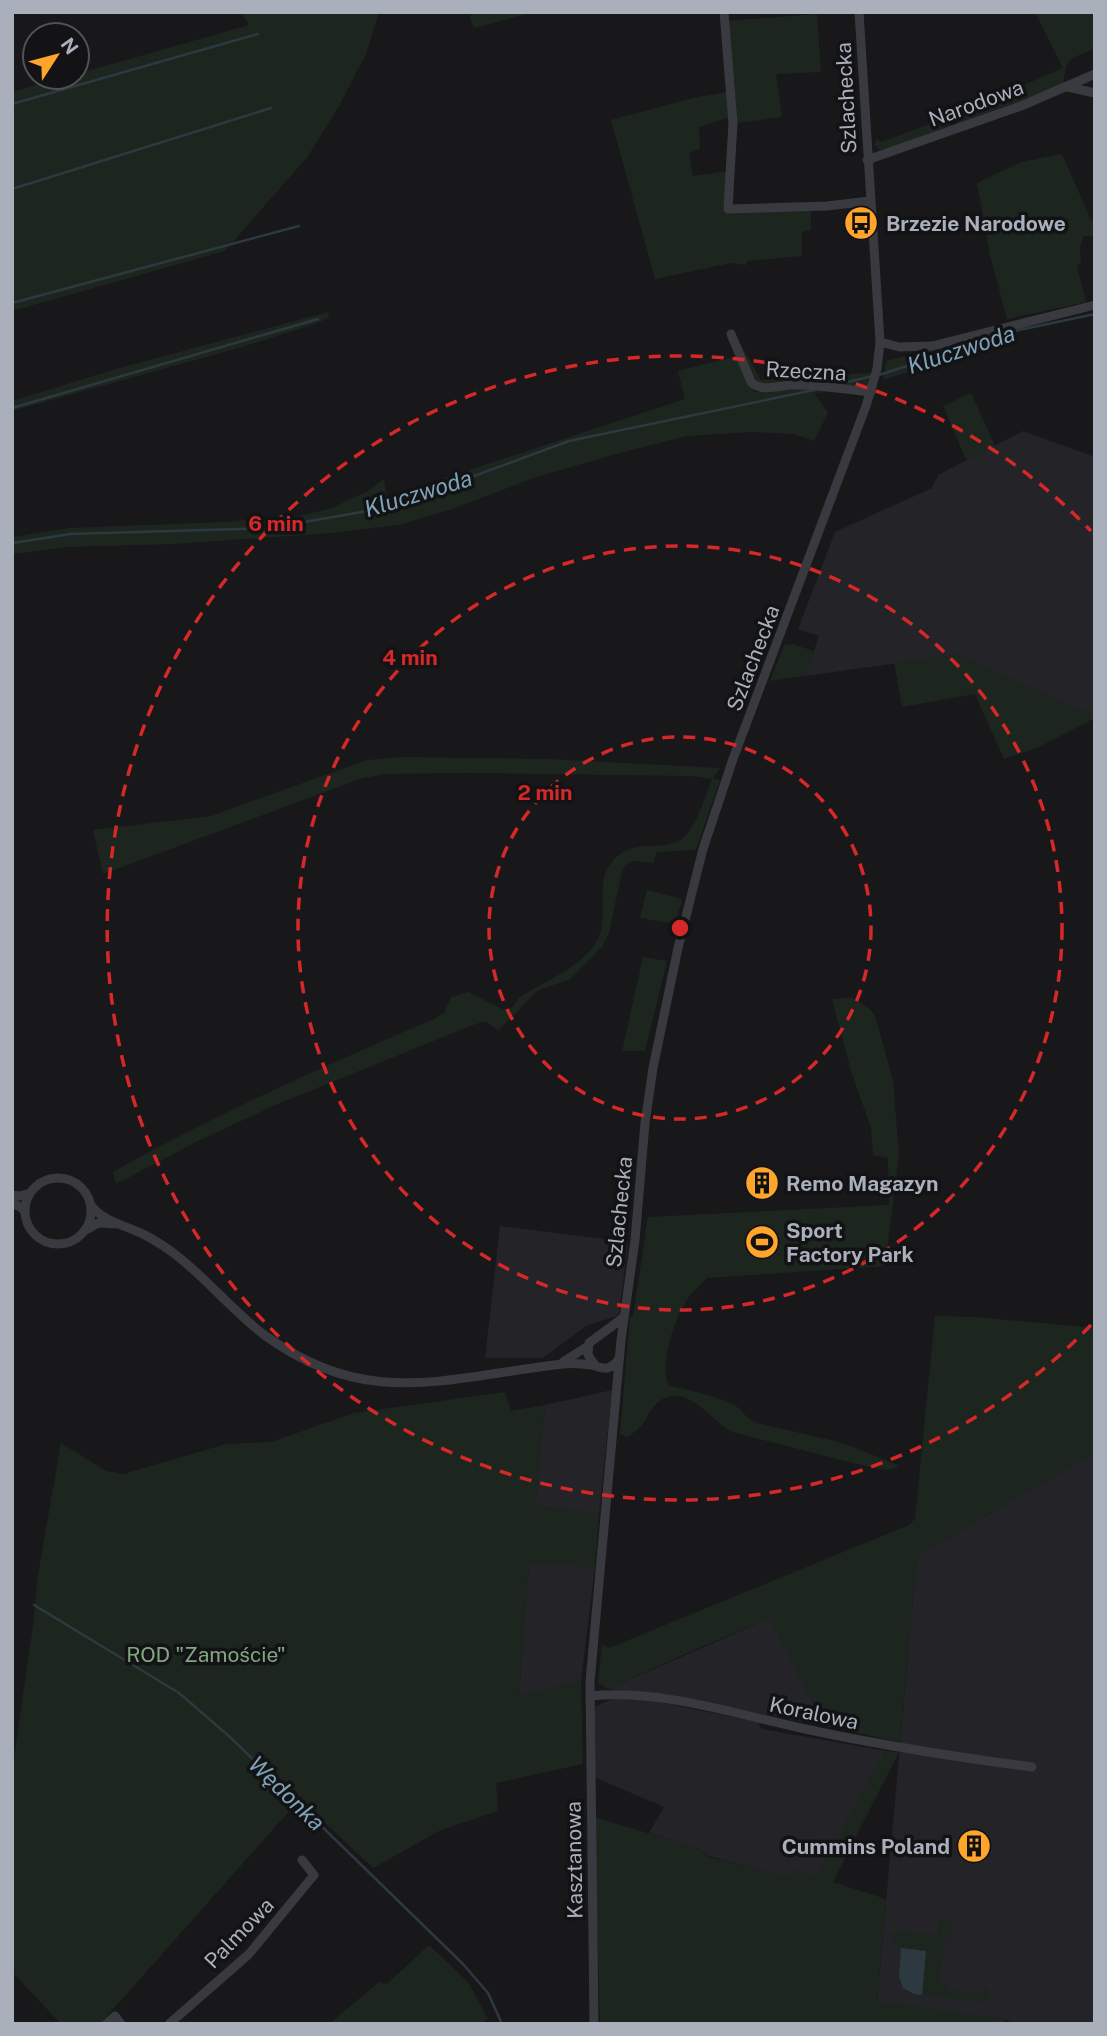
<svg xmlns="http://www.w3.org/2000/svg" width="1107" height="2036" viewBox="0 0 1107 2036" font-family="'Public Sans',sans-serif">
	<style>
		.built { fill: #242428 }
		.green { fill: #1d261e }
		.water { fill: #2d3940 }
		.lines { fill: none; stroke-linecap: round; stroke-linejoin: round }
		.stream { stroke: #2d3940; stroke-width: 2.5 }
		.minor { stroke: #393a40; stroke-width: 9 }
		.ring { fill: none; stroke: #d62828; stroke-width: 3.5; stroke-dasharray: 12 9 }
		.labels { text-anchor: middle; dominant-baseline: central; stroke-width: 7; stroke-linejoin: round; paint-order: stroke }
		.street-label { font-size: 21px; fill: #a9b0bb; stroke: #131315 }
		.poi-label { font-size: 21px; font-weight: bold; fill: #a9b0bb; stroke: #131315; text-anchor: start }
		.park-label { font-size: 21px; fill: #80a77f; stroke: #131315 }
		.water-label { font-size: 23px; font-style: italic; fill: #7ea2b8; stroke: #131315 }
		.centre { fill: #d62828; stroke: #131315; stroke-width: 3.5 }
		.ring-label { font-size: 21px; text-anchor: middle; font-weight: bold; fill: #d62828; stroke: #131315; stroke-width: 7; stroke-linejoin: round; paint-order: stroke }
	</style>
	<rect width="100%" height="100%" fill="#18181a"/>
	<path class="built" d="M1023 431 1095 457V716L956 655 805 676 819 636 798 629 835 532 932 488 938 475Z
		M500 1226 628 1242 619 1315 586 1326 543 1358H485Z
		M612 1390 599 1514 535 1506 545 1405Z
		M1095 1452V2024H1015L1005 2019 877 2002 917 1556Z
		M529 1562 595 1567 581 1681 519 1696Z
		M770 1618 825 1726 655 1693 608 1689Z
		M612 1699 649 1700 757 1722 762 1729 886 1751 817 1876 790 1878 709 1856 694 1847 649 1833 664 1807 594 1777 593 1715 596 1706Z"/>
	<path class="green" d="M241 12H379L366 54 339 106 308 156 225 251 12 311V92L65 77H77V74L249 25Z
		M472 12H534L474 28 470 18Z
		M1035 12H1095V48C1072 59 1064 57 1064 85L957 124 953 116 1063 68Z
		M817 14 821 72 776 74 782 117 737 123 727 21Z
		M727 92 730 117 699 127 700 149 689 153 693 176 727 171 726 210 811 208V230L802 232V256L747 261V265L731 263 655 279 611 120 693 98Z
		M949 117 951 125 882 151 874 145 877 139 882 142Z
		M1062 154 1091 220 1095 219V236H1084L1080 247 1081 263 1077 266 1086 302 1007 319 990 255 977 183 1021 162Z
		M328 312 329 317 318 323 242 347 12 411V401L116 369Z
		M1011 330 1014 339 883 380 886 361Z
		M734 332 761 380 795 375 796 376 871 373 867 388 760 384 753 377Z
		M738 356 754 392 803 388 828 392 814 393 828 413 814 441 794 434 752 432 687 436 616 454 536 477 452 509 399 525 332 533 173 544 67 547 12 554V537L70 528 224 522 305 515 332 508 368 491 384 479 387 497 685 399 678 371Z
		M971 393 995 446 966 460 943 406Z
		M792 644 814 651 805 676 770 681 784 645Z
		M956 655 1095 716V718L1037 748 1004 759 975 694 902 707 894 662Z
		M401 757 548 759 720 768 713 778 720 780 696 850 657 852 653 863 635 861 625 865 622 871 609 933 602 947 569 980 538 990 498 1031 486 1021 473 1025 280 1103 200 1140 116 1184 113 1172C217 1113 325 1066 434 1019L444 1013 451 997 468 992 502 1009 512 1008 519 998C544 981 581 968 597 941 610 918 594 885 611 863 632 836 659 853 680 840 695 832 706 794 712 779L692 776 467 773 384 774 360 779 103 874 93 830 211 816 367 760Z
		M647 890 682 899 676 924 640 918Z
		M643 957 667 961 645 1051H622Z
		M852 998 867 1007 875 1015 893 1081 899 1155 885 1266 707 1278C702 1284 696 1289 691 1294 676 1313 658 1364 669 1386 677 1386 731 1401 735 1405 743 1412 746 1418 757 1423L843 1443 900 1466 888 1470 877 1469 732 1432C711 1420 683 1378 656 1404 649 1410 647 1420 640 1427 637 1431 631 1434 627 1437L620 1434 630 1317H633L648 1217 889 1205 888 1158 873 1155 871 1128 851 1071 832 999Z
		M935 1316 976 1317 1095 1328V1452L917 1556 900 1742 825 1726 770 1618 694 1650 608 1689 598 1683 602 1644 609 1648 909 1525 915 1519Z
		M505 1392 511 1411 545 1405 535 1506 599 1514 595 1567 529 1563 519 1695 581 1681 583 1764 496 1783 498 1811 441 1830 373 1868 302 1801 291 1809 100 2024H61L12 1972V1771L33 1626 38 1575 61 1443 106 1471 123 1474 226 1444 271 1442 354 1413Z
		M886 1751 899 1752 833 1882 886 1899 877 2001 1006 2019 1005 2024H600L594 1817 694 1847 709 1857 789 1877 793 1868 817 1876Z
		M939 1920H948L951 1924 950 1931 943 1929V1933H950V1942H944L940 1983 948 1984V1990L982 1993 983 1987H989L988 2003 922 1995 926 1951 901 1948 890 1941 891 1931 937 1935Z
		M429 1945 468 1982 488 2019 481 2024H329L379 1982 387 1984Z"/>
	<path class="water" d="M901 1948 926 1951 922 1995 914 1994 903 1988 899 1976Z"/>
	<g class="lines">
		<path class="stream" d="M12 104 258 34
			M12 189 271 108
			M12 303 299 226
			M879 375 1019 330 1095 314
			M838 384 873 376
			M12 408 318 319
			M12 543 71 534 270 528 390 507 569 441 814 390
			M34 1605 179 1693 230 1737 463 1964 488 1993 502 2024"/>
		<path class="minor" d="M724 12 733 123 728 209 827 206 870 201
			M1068 87 1095 93
			M867 160 1021 106 1095 74
			M731 334 751 382C762 393 779 385 793 385 818 384 846 390 871 392
			M880 342 899 347 932 346 1095 305
			M25 1211a33 33 0 1 1 66 0a33 33 0 1 1-66 0Z
			M12 1195 20 1196 30 1193
			M12 1203 22 1208 25 1212
			M90 1204C101 1221 127 1226 145 1235 156 1241 166 1247 176 1255 207 1279 232 1310 263 1334 365 1409 441 1379 554 1365 566 1363 580 1363 592 1365 597 1366 601 1369 607 1368 613 1367 616 1363 619 1359
			M84 1231 98 1223 117 1224
			M563 1362 588 1346
			M595 1365 588 1355 589 1343 623 1318
			M590 1696C661 1689 735 1714 805 1729 880 1745 955 1757 1032 1767
			M106 2024 115 2016 121 2024
			M169 2024 249 1954 314 1875 302 1860
			M594 2024 590 1682 621 1340 635 1240 645 1123 653 1068 678 948 703 849 733 759 866 406 877 369 880 342 859 12"/>
	</g>
	<g class="ring">
		<circle cx="680" cy="928" r="191"/>
		<circle cx="680" cy="928" r="382"/>
		<path d="M1091 1325A572 572 0 1 1 1091 531"/>
	</g>
	<defs>
		<g id="bus-disc" transform="scale(1.75)"><circle r="9.5" fill="#ffa52b" stroke="#131315"/><path d="M-5-6H5V4H4V6H2V4H-2V6H-4V4H-5ZM-3.5-4V0h7V-4ZM-3.5 1.2v1.5H-2V1.2ZM2 1.2v1.5H3.5V1.2Z" fill="#111"/></g>
		<g id="building-disc" transform="scale(1.75)"><circle r="9.5" fill="#ffa52b" stroke="#131315"/><path d="M-4-6H4V6H1V3H-1V6H-4ZM-2.5-4.3h1.7v1.8h-1.7ZM.8-4.3h1.7v1.8H.8ZM-2.5-1h1.7V.8h-1.7ZM.8-1h1.7V.8H.8Z" fill="#111"/></g>
		<g id="stadium-disc" transform="scale(1.75)"><circle r="9.5" fill="#ffa52b" stroke="#131315"/><path d="M0-5a6.5 5 0 1 0 0 10a6.5 5 0 1 0 0-10ZM-3.5-1.8h7v3.6h-7Z" fill="#111"/></g>
	</defs>
	<g fill-rule="evenodd">
		<use href="#bus-disc" x="861" y="223"/>
		<use href="#building-disc" x="762" y="1183"/>
		<use href="#stadium-disc" x="762" y="1242"/>
		<use href="#building-disc" x="974" y="1846"/>
	</g>
	<g class="labels">
		<g class="street-label">
			<text transform="translate(846 98) rotate(-93)">Szlachecka</text>
			<text transform="translate(976 103) rotate(-20)">Narodowa</text>
			<text transform="translate(806 371) rotate(3)">Rzeczna</text>
			<text transform="translate(753 658) rotate(-69)">Szlachecka</text>
			<text transform="translate(619 1212) rotate(-84)">Szlachecka</text>
			<text transform="translate(814 1713) rotate(12)">Koralowa</text>
			<text transform="translate(574 1860) rotate(-91)">Kasztanowa</text>
			<text transform="translate(239 1933) rotate(-46)">Palmowa</text>
		</g>
		<g class="poi-label">
			<text x="886" y="223">Brzezie Narodowe</text>
			<text x="786" y="1183">Remo Magazyn</text>
			<text x="786" y="1230">Sport<tspan x="786" dy="24">Factory Park</tspan></text>
			<text x="950" y="1846" text-anchor="end">Cummins Poland</text>
		</g>
		<g class="park-label">
			<text x="206" y="1654">ROD "Zamoście"</text>
		</g>
		<g class="water-label">
			<text transform="translate(961 349) rotate(-18)">Kluczwoda</text>
			<text transform="translate(418 493) rotate(-17)">Kluczwoda</text>
			<text transform="translate(287 1793) rotate(44)">Wędonka</text>
		</g>
	</g>
	<circle cx="680" cy="928" r="10" class="centre"/>
	<g class="ring-label">
		<text x="276" y="531">6 min</text>
		<text x="410" y="665">4 min</text>
		<text x="545" y="800">2 min</text>
	</g>
	<rect width="1107" height="2036" fill="none" stroke="#a9b0bb" stroke-width="28"/>
	<g transform="translate(56 56) rotate(54)"><circle r="33" fill="#131315" stroke="#4f5257" stroke-width="2"/>
	<path d="M0-5L12 26L0 18L-12 26Z" fill="#ffa52b"/>
	<text y="-10" font-size="19" font-weight="bold" text-anchor="middle" fill="#a9b0bb">N</text>
	</g>
</svg>
